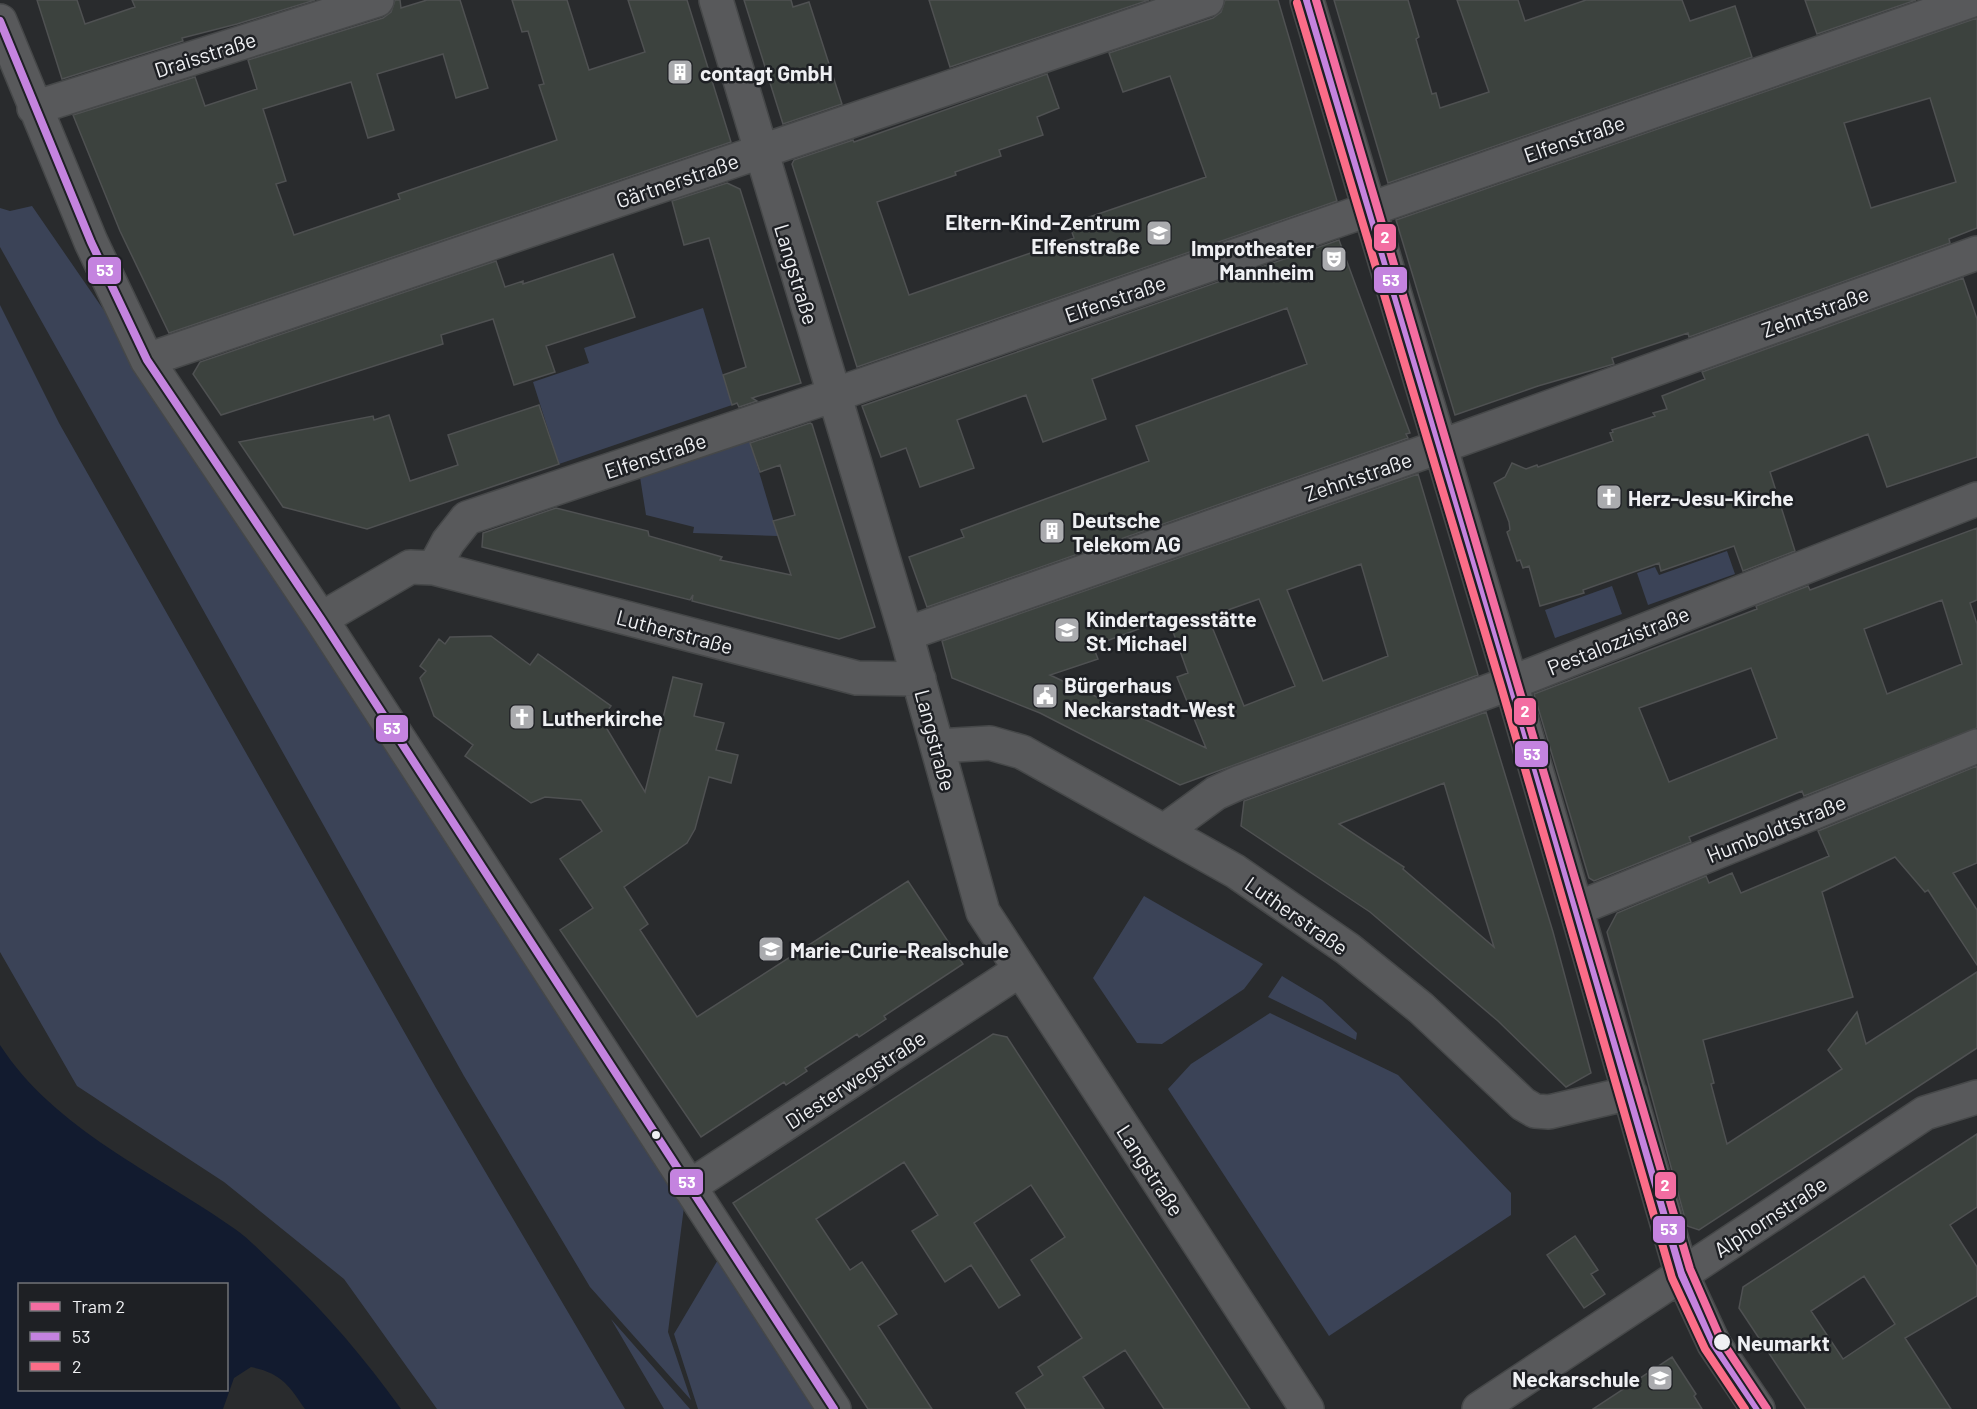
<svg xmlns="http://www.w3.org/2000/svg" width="1977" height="1409" viewBox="0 0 1977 1409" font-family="Barlow,sans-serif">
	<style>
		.green { fill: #3b4357 }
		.water { fill: #121b2f; fill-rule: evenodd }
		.building { fill: #3c423e; stroke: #4f5152; stroke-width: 1.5; fill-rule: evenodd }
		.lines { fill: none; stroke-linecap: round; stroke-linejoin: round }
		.minor-casing { stroke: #464849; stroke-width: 36 }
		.minor { stroke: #58595b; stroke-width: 33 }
		.bus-1-casing { stroke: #1e2024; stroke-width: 12 }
		.bus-2-casing { stroke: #1e2024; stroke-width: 12 }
		.bus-1 { stroke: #c483df; stroke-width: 8 }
		.bus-2 { stroke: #fb6d88; stroke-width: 8 }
		.tram-1-casing { stroke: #1e2024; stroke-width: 12 }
		.tram-1 { stroke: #f36da1; stroke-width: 8 }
		.bus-dot { fill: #eff0f3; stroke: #1e2024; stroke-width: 2 }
		.labels { text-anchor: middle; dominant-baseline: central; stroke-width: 5; stroke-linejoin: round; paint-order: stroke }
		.street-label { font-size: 21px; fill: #eff0f3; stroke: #1e2024 }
		.poi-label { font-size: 21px; font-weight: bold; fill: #eff0f3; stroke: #1e2024; text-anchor: start }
		.stop-label { font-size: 21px; font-weight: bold; fill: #eff0f3; stroke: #1e2024; text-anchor: start }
		.line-badge { stroke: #1e2024; stroke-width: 2 }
		.badge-label { font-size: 16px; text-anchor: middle; font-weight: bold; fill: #fff }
	</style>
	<rect width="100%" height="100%" fill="#292b2d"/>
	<path class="green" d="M32 206 690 1160 668 1332 691 1400 590 1287 464 1076 0 247V208L10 211Z
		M0 305 59 423 436 1088 625 1409H437L344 1279 224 1182 77 1086 0 952Z
		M703 308 732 405 559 464 533 382 589 363 584 348Z
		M749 438 778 536 693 533 694 527 646 515 640 477Z
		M1727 551 1735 574 1648 605 1637 573 1655 567 1659 575Z
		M1612 586 1622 614 1555 638 1545 610Z
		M1144 896 1263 964 1244 989 1162 1044 1137 1043 1093 978Z
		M1282 976 1322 1000 1357 1033 1356 1040 1268 997Z
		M1270 1013 1398 1075 1511 1193V1215L1329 1336 1168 1089 1191 1064Z
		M719 1258 816 1409H698L674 1334Z
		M611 1319 690 1409H664Z"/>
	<path class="water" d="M0 1045C55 1130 155 1172 235 1229 248 1238 260 1251 272 1262 321 1307 363 1356 401 1409H305C289 1385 281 1373 251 1367L234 1378 223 1409H0ZM20 1284H226V1390H20Z"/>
	<path class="building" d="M37 0H77L85 24 135 7 132 0H315L237 24 182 38 183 41 62 79Z
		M395 0H400L401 8 427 0H460L488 88 456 98 443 54 377 74 394 130 368 138 351 82 263 109 286 181 276 184 294 235 400 199 398 194 557 140 539 85 544 84 528 31 522 32 512 0H567L589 70 645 52 628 0H687L731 142 169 333 120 231 73 115 195 77 205 106 257 89 248 60 383 18 391 12Z
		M744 0H791L793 7 809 2 842 104 783 124Z
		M929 0H1149L950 67Z
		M1225 0H1278L1337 201 857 367 792 164 794 160 853 140 854 142 1047 74 1059 108 1037 117 1043 135 999 150 1001 156 955 172 956 175 877 202 909 295 1074 238 1069 224 1206 177 1170 76 1123 92 1109 53 1213 18 1221 12Z
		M1334 0H1408L1419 37 1416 39 1432 94 1436 93 1440 108 1489 92 1457 0H1518L1525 21 1586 0H1682L1690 21 1735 6 1752 57 1388 183Z
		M1805 0H1916L1817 34Z
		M1977 18V228L1949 239 1950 243 1689 337 1688 333 1612 358 1614 364 1538 386 1455 415 1396 220ZM1930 98 1956 182 1871 208 1844 123Z
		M727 183 740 189 801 383 752 398 757 401 739 407 737 403 732 405 723 375 746 367 709 238 684 245 672 201Z
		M1339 240 1410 433 1406 434 1408 438 927 607 909 557 964 537 961 530 1149 461 1136 426 1307 364 1287 308 1092 379 1106 419 1043 442 1026 395 957 420 974 468 920 487 906 448 881 457 862 406Z
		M613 254 635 317 546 346 555 372 514 385 493 319 441 335 443 344 221 415 193 374 200 362 496 261 505 287 523 281V284Z
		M1963 278 1977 319V457L1887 487 1868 434 1770 472 1795 551 1743 571 1734 546 1661 571 1659 563 1583 590 1584 593 1540 606 1529 566 1523 568 1520 560 1517 561 1507 532 1510 530 1509 522 1494 483 1505 477 1512 463 1526 469 1537 465 1538 467 1613 441 1610 433 1613 432 1612 430 1655 416 1653 413 1667 409 1662 396 1705 379 1702 372Z
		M539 405 559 464 367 529 283 507 239 442 373 416 374 420 389 415 410 481 458 465 448 435Z
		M810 423 812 424 875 627 839 639 692 601 693 595 690 600 482 547 483 533 556 508 648 531 649 536 722 557 720 560 791 575 773 521 795 515 780 465 760 472 750 443Z
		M1418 474 1478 675 1180 785 1040 713 952 678 942 641ZM1361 564 1388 656 1323 681 1287 590ZM1259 599 1295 686 1244 706 1208 617ZM1168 618 1188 673 1177 677 1206 748 1050 675 1098 659 1093 646Z
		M1977 528V600L1970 603 1977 624V728L1804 796 1802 791 1689 837 1691 842 1594 881 1589 878 1534 694 1757 609 1756 606 1808 586 1810 590ZM1942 600 1962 664 1887 694 1864 629ZM1751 668 1777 738 1669 782 1639 708Z
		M491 636 530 665 538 654 611 706 601 719 645 792 673 677 702 684 694 716 724 723 716 750 738 755 731 783 709 777 695 829 687 843 624 887 648 924 640 930 697 1017 908 881 963 964 884 1016 886 1019 859 1037 857 1034 805 1068 807 1071 786 1085 784 1082 701 1137 560 930 593 908 560 859 602 831 581 800 545 797 531 803 465 756 473 745 434 716 420 678 426 671 420 666 439 639 445 644 450 637Z
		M1486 712 1553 932 1591 1073 1566 1087 1498 1021 1370 912 1241 826 1244 801ZM1444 783 1458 830 1494 947 1403 869 1404 867 1339 824Z
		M1977 766V863L1953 873 1977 910V965L1928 890 1925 892 1895 857 1822 892 1853 997 1703 1040 1714 1083 1711 1084 1727 1144 1842 1069 1828 1050 1857 1012 1866 1044 1977 972V1048L1699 1230 1687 1226 1607 932 1617 913 1706 876 1709 883 1732 873 1741 893 1829 856 1818 831Z
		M993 1034 1007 1037 1250 1409H1164L1125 1350 1083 1377 1104 1409H1026L1016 1393 1043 1375 1038 1367 1082 1338 1031 1260 1065 1237 1031 1185 974 1223 1020 1295 999 1308 971 1265 945 1282 912 1231 938 1215 904 1162 816 1219 850 1270 862 1262 897 1314 878 1326 932 1409H868L733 1203Z
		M1977 1134V1207L1950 1225 1977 1267V1296L1905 1338 1951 1409H1806L1739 1308 1743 1287ZM1864 1276 1895 1324 1843 1359 1811 1311Z
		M1575 1236 1598 1270 1591 1274 1605 1294 1584 1308 1547 1255Z
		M1672 1357 1696 1394 1694 1396 1702 1409H1593Z"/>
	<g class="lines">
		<g class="minor-casing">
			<path id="minor" d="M716 0 906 634 983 912 1307 1409
				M1307 0 1511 683 1682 1275 1714 1344 1758 1409
				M0 21 91 242 147 360 321 619 834 1409
				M34 108 377 0
				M147 360 1207 0
				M434 568 448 542 467 518 834 395 1973 0
				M321 619 410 567 434 568 857 678 919 679
				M906 634 1439 447 1977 253
				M937 746 990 743 1022 752 1235 871 1348 949 1421 1008 1523 1104 1535 1111 1549 1112 1630 1093
				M1164 831 1216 793 1238 783 1511 683 1977 499
				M1576 909 1977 746
				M689 1187 1020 970
				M1479 1409 1925 1113 1977 1097"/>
		</g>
		<use href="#minor" class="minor"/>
		<g class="bus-1-casing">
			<path id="bus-1" d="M1307 0 1511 683 1682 1275 1714 1344 1758 1409
				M0 21 91 242 147 360 321 619 834 1409"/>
		</g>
		<g class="bus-2-casing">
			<path id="bus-2" d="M1297 3 1501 686 1672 1278 1705 1349 1745 1409"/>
		</g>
		<use href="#bus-1" class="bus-1"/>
		<use href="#bus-2" class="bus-2"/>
		<g class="tram-1-casing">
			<path id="tram-1" d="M1316 0C1438 424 1566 846 1690 1269L1721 1340 1767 1409"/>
		</g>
		<use href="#tram-1" class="tram-1"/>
	</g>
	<defs>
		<g id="building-square" transform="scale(1.35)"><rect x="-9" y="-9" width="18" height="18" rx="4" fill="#aaabae" stroke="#1e2024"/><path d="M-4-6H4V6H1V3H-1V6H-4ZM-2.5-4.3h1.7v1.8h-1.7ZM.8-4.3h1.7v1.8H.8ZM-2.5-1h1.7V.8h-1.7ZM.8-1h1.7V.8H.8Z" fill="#fff"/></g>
		<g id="school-square" transform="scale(1.35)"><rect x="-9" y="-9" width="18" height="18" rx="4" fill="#aaabae" stroke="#1e2024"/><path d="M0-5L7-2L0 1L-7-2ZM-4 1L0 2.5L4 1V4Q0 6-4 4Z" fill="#fff"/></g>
		<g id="theatre-square" transform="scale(1.35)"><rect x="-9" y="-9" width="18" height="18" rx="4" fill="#aaabae" stroke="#1e2024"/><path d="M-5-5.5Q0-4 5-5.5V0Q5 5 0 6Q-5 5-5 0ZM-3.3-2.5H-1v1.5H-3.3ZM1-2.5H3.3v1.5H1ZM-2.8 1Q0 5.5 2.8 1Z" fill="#fff"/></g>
		<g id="church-square" transform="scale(1.35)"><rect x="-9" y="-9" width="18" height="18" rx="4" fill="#aaabae" stroke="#1e2024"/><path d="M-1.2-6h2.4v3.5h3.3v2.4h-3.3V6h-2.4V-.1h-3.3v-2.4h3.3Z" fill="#fff"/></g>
		<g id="civic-square" transform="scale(1.35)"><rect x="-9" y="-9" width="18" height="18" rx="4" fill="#aaabae" stroke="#1e2024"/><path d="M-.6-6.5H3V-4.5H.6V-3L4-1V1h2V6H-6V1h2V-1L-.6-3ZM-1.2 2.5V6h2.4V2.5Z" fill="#fff"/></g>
	</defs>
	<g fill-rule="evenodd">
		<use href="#building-square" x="680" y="72"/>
		<use href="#school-square" x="1159" y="233"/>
		<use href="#theatre-square" x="1334" y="259"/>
		<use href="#church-square" x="1609" y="497"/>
		<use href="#building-square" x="1052" y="531"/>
		<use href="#school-square" x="1067" y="630"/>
		<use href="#civic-square" x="1045" y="696"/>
		<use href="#church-square" x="522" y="717"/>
		<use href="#school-square" x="771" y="949"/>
		<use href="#school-square" x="1660" y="1378"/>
	</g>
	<g class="bus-dot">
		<circle cx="656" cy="1135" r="5"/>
		<circle cx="1722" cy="1342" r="9"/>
	</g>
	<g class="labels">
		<g class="street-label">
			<text transform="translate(205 54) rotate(-18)">Draisstraße</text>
			<text transform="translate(1574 138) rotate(-19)">Elfenstraße</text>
			<text transform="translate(677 180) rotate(-19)">Gärtnerstraße</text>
			<text transform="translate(797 274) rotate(73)">Langstraße</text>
			<text transform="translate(1115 298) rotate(-19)">Elfenstraße</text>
			<text transform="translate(1815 311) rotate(-20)">Zehntstraße</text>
			<text transform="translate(655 455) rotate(-18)">Elfenstraße</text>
			<text transform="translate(1358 476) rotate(-19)">Zehntstraße</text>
			<text transform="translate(675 631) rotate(15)">Lutherstraße</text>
			<text transform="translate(1618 640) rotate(-22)">Pestalozzistraße</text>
			<text transform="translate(936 740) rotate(75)">Langstraße</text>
			<text transform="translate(1776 828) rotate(-22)">Humboldtstraße</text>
			<text transform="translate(1297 915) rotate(35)">Lutherstraße</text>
			<text transform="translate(855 1079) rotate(-33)">Diesterwegstraße</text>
			<text transform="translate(1151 1170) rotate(57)">Langstraße</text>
			<text transform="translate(1770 1216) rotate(-33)">Alphornstraße</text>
		</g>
		<g class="poi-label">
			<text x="700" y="72">contagt GmbH</text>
			<text x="1140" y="221" text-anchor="end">Eltern-Kind-Zentrum<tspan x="1140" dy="24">Elfenstraße</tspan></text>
			<text x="1314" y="247" text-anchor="end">Improtheater<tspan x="1314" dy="24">Mannheim</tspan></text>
			<text x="1628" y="497">Herz-Jesu-Kirche</text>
			<text x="1072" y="519">Deutsche<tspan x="1072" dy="24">Telekom AG</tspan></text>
			<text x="1086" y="618">Kindertagesstätte<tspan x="1086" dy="24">St. Michael</tspan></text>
			<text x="1064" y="684">Bürgerhaus<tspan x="1064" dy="24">Neckarstadt-West</tspan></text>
			<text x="542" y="717">Lutherkirche</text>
			<text x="790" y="949">Marie-Curie-Realschule</text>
			<text x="1640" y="1378" text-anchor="end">Neckarschule</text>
		</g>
		<g class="stop-label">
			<text x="1737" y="1342">Neumarkt</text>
		</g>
	</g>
	<g class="line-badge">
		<rect x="1373" y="223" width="24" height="29" rx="6" fill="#f36da1"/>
		<rect x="87" y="256" width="35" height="29" rx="6" fill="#c483df"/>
		<rect x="1373" y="266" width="35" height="28" rx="6" fill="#c483df"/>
		<rect x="1513" y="697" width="24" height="29" rx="6" fill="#f36da1"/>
		<rect x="375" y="714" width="34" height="29" rx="6" fill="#c483df"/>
		<rect x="1514" y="740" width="35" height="28" rx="6" fill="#c483df"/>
		<rect x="669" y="1168" width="35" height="28" rx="6" fill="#c483df"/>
		<rect x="1654" y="1171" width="23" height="29" rx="6" fill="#f36da1"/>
		<rect x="1652" y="1215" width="34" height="29" rx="6" fill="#c483df"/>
	</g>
	<g class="badge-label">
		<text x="1385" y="243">2</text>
		<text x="105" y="276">53</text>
		<text x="1391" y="286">53</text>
		<text x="1525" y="717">2</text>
		<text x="392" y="734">53</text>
		<text x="1532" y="760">53</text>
		<text x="687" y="1188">53</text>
		<text x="1665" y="1191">2</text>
		<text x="1669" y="1235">53</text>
	</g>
	<rect x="18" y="1283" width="210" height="108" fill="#1e2024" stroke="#727377" stroke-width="1.5"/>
	<rect x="30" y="1302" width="30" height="9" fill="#f36da1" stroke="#727377" stroke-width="1.5"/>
	<text x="72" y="1313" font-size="18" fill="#eff0f3">Tram 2</text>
	<rect x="30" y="1332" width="30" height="9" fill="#c483df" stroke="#727377" stroke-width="1.5"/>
	<text x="72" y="1343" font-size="18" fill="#eff0f3">53</text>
	<rect x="30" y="1362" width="30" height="9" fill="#fb6d88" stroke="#727377" stroke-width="1.5"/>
	<text x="72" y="1373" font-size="18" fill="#eff0f3">2</text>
</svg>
